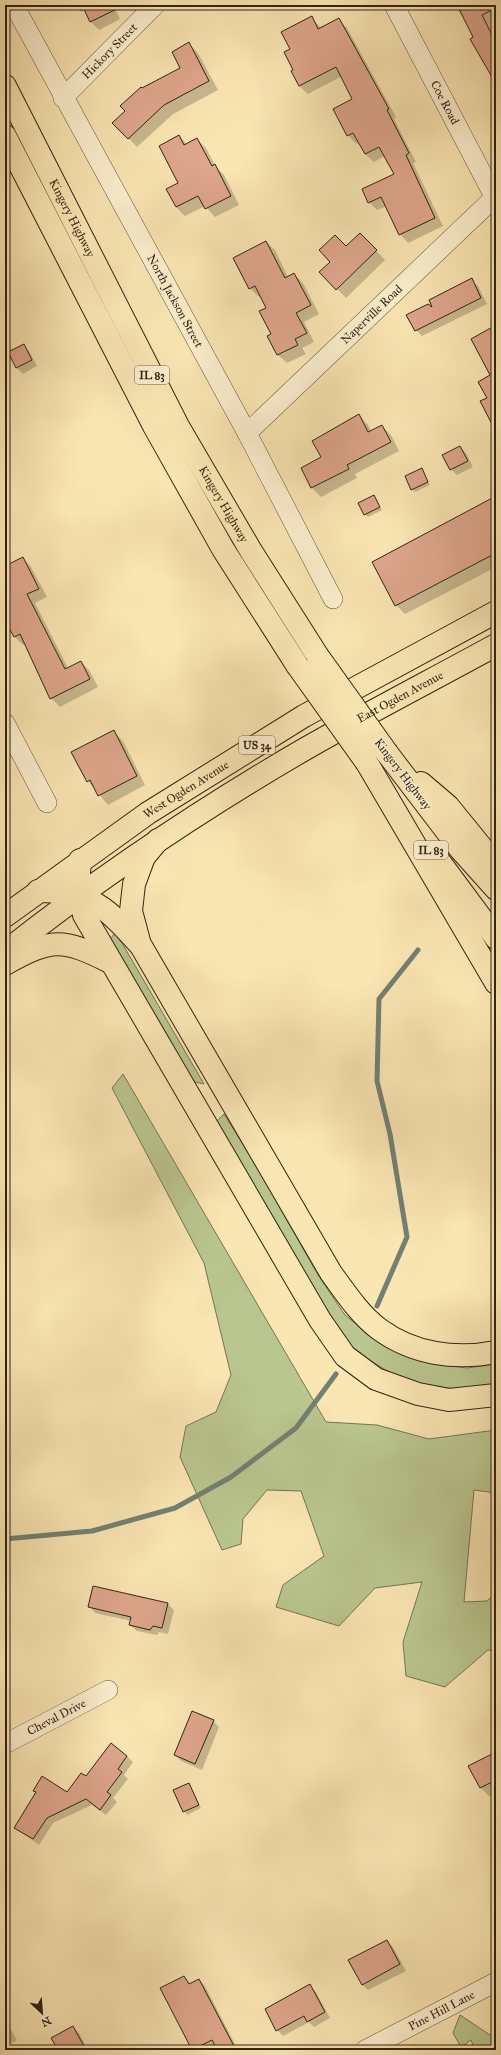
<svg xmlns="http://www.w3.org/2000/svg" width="501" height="2055" viewBox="0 0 501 2055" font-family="'IM FELL Great Primer',serif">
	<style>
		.green { fill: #bac68f; stroke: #767451 }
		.shadow { fill: #0003 }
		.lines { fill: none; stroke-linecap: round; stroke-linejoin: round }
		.stream { stroke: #738072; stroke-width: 5 }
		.building { fill: #dea68c; stroke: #312313 }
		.minor-casing { stroke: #63543b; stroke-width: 20 }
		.major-casing { stroke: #312313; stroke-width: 24 }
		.highway-casing { stroke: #312313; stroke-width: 24 }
		.minor { stroke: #fcefce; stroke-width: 19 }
		.major { stroke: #fae6b3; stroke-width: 22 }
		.highway { stroke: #fae6b3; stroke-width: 22 }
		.highway-bridge-casing { stroke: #312313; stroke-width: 24; stroke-linecap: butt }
		.highway-bridge { stroke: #fae6b3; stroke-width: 22 }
		.labels { text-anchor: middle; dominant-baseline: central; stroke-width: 3; stroke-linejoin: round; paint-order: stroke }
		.shield { fill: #fcefce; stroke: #6e604b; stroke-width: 1 }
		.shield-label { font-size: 11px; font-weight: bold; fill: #312313 }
		.street-label { font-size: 12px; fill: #312313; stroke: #fcefce }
	</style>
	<rect width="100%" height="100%" fill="#fae6b3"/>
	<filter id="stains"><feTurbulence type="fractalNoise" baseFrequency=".005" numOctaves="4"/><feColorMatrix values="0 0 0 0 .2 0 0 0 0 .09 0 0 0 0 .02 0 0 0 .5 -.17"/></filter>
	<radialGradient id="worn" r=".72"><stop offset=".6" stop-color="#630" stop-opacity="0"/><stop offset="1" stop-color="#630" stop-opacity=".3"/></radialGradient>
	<path class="green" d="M115 933 122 943 204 1084 191 1081 110 939Z
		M123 1074 326 1422 377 1425 429 1439 496 1430V1493L474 1490 464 1602 487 1601 496 1593V1651L488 1650 445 1687 406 1676 403 1642 422 1582 375 1588 339 1626 276 1607 283 1585 324 1556 301 1491 267 1490 243 1519 241 1544 222 1550 180 1457 186 1426 216 1412 231 1375 204 1263 112 1088Z
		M224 1114 257 1167 318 1275 345 1315 366 1332 401 1353 429 1363 467 1368 496 1364V1385L454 1389 418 1383 389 1372 364 1357 344 1340 319 1301 216 1122Z
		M460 2015 496 2039V2050H475L471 2040 461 2047 453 2033Z"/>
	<path class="shadow" d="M74 5H124L125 6 116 11 120 19 99 30 91 22 85 10 81 12Z
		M454 5H496V21L490 24 496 36V83L464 18Z
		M312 18 321 28 339 20 347 28 396 117 394 119 416 162 413 163 443 226 408 243 400 234 387 206 377 210 369 202 395 175 385 156 374 162 365 154 359 142 356 144 348 135 354 100 342 76 308 94 299 86 294 70 291 49Z
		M189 44 198 53 218 90 173 114 137 147 114 123 181 68Z
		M179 136 187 144 197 139 206 148 216 167 224 175 239 205 215 217 205 206 185 216 176 207 167 190 180 183Z
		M360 234 385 260 346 298 320 272Z
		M266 242 275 250 288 277 294 274 303 283 319 314 304 322 314 342 302 348 306 354 287 363 278 355 269 337 272 335 267 308 261 296 259 297 250 288Z
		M471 280 478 286 487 304 422 336 416 330Z
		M5 338 12 351 23 345 29 351 37 366 23 374 17 368 12 358 5 362Z
		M359 415 368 425 371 431 382 426 391 435 399 451 355 474 357 478 321 497 312 488Z
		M460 447 466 453 473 467 457 475 451 469Z
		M422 469 430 485 415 492 412 489Z
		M374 496 382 510 368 517 365 514Z
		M496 497V567L405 614 396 605Z
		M5 554 11 565 23 558 31 567 47 597 35 603 68 668 81 662 89 670 98 687 60 707 51 698 26 644 23 645 15 637 5 618Z
		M114 732 123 741 145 785 108 805 88 781Z
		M168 1604 174 1610 168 1634 159 1632 157 1635 137 1631 130 1625 131 1621 95 1613 89 1606Z
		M213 1721 219 1727 202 1770 181 1761 175 1755Z
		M496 1753V1794L490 1797 481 1788 470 1766Z
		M127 1756 133 1762 124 1775 128 1779 113 1798 117 1802 106 1815 92 1805 53 1823 39 1845 15 1827 67 1793 86 1778Z
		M188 1784 201 1808 187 1815 174 1791Z
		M387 1941 393 1947 406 1971 368 1990 362 1984Z
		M184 1977 191 1984 199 1980 205 1986 238 2050H218L217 2047 211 2050H193L162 1988Z
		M310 1986 316 1992 330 2018 314 2027 309 2022 283 2036 277 2030Z
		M5 2020 17 2040 5 2047Z
		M73 2027 79 2033 88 2050H59Z"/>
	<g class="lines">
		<path class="stream" d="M377 1306 407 1237 390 1134 377 1081 379 999 418 950
			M5 1539 92 1531 175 1508 231 1477 296 1428 336 1374"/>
	</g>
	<path class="building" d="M82 5H125L90 22Z
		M457 5H496V8L482 15 496 43V84L470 39 473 37Z
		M312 16 318 29 339 18 389 109 387 110 409 153 406 155 435 218 399 235 381 197 368 203 362 189 394 174 379 147 365 154 353 133 347 136 333 109 352 99 336 67 299 86 291 71 293 70 284 52 290 49 281 32Z
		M189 42 209 81 164 105 128 139 112 123 125 111 120 106 141 87 142 88 180 68 172 52Z
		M179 135 184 145 197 138 212 166 215 164 231 196 205 209 198 196 176 207 166 189 178 183 159 146Z
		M360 233 377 250 336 290 319 272 330 262 319 250 335 235 346 246Z
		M266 241 285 278 294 273 311 305 296 313 307 333 295 339 298 345 277 355 267 336 271 334 259 311 266 308 255 286 249 289 233 258Z
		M472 278 481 298 415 331 406 315 428 304 432 307 429 300Z
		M496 325V432L480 401 487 398 478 382 490 375 471 339Z
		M24 344 32 360 16 368 8 352Z
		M359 414 368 432 382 425 391 442 347 465 349 469 311 488 301 468 321 457 312 441Z
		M460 446 468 461 450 470 442 455Z
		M422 468 428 482 411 490 405 476Z
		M374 495 380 507 364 515 358 503Z
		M496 496V553L395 606 372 562Z
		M23 557 39 589 27 594 65 669 81 661 90 679 50 699 20 634 14 637 5 621V566Z
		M114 730 137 776 98 796 90 780 87 782 71 752Z
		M93 1586 168 1603 162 1628 153 1626 150 1630 129 1625 131 1617 88 1607Z
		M192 1711 214 1720 195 1764 174 1755Z
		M111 1743 127 1756 118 1769 122 1772 107 1792 111 1795 100 1810 86 1799 47 1818 33 1839 14 1828 36 1792 33 1791 42 1776 67 1792 81 1773 86 1776Z
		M496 1752V1780L480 1788 468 1766Z
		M189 1783 199 1805 183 1812 173 1790Z
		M387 1940 400 1964 362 1985 348 1960Z
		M184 1976 189 1984 199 1979 236 2050H217L212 2040 192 2050 160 1988Z
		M310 1984 325 2012 307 2022 304 2016 276 2031 265 2009Z
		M73 2026 86 2050H58L51 2038Z"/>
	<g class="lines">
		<g class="minor-casing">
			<g id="minor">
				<path id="s1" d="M14 5 247 433 333 599"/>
				<path id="s2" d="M394 5 496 200"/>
				<path id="s3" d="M63 98 155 5"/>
				<path id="s4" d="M247 433 496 196"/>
				<path d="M5 723 47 803"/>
				<path id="s5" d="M5 1744 108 1690"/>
				<path id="s6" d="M365 2050 496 1982"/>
			</g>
		</g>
		<g class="major-casing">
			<g id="major">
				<path id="s7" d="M5 916 148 813 304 716 496 612"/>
				<path id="s8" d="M5 952C100 877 200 810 305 749 368 713 432 680 496 645"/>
			</g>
		</g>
		<g class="highway-casing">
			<g id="highway">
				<path id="s9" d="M5 86 178 426 251 551 317 655"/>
				<path d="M5 136 154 426 223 549 297 665"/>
				<path d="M387 753 461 850 496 889"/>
				<path d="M367 763 496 983"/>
				<path d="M421 783 448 806 496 865"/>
				<path d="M436 857 496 938"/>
				<path d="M80 860 78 886 84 915 320 1320 345 1356 376 1379 418 1394 449 1400 496 1395"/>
				<path d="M38 891C91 891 108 909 141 946L331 1273C345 1292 359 1314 379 1329 413 1354 455 1360 496 1352"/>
				<path d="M139 941 131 911 134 884 144 857 158 840"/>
				<path d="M5 964C52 938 62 938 110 962"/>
			</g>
		</g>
		<use href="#minor" class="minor"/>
		<use href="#major" class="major"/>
		<use href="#highway" class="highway"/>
		<g class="highway-bridge-casing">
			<path id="highway-bridge" d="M317 655 387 753
				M297 665 367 763"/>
		</g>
		<use href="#highway-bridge" class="highway-bridge"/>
	</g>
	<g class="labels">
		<g class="shield">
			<rect x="135" y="366" width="34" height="18" rx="3"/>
			<rect x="239" y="736" width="36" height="18" rx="3"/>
			<rect x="414" y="841" width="34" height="18" rx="3"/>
		</g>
		<g class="shield-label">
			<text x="152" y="375">IL 83</text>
			<text x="257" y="745">US 34</text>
			<text x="431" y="850">IL 83</text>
		</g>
		<g class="street-label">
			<text stroke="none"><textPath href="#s3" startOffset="66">Hickory Street</textPath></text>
			<text stroke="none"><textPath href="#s2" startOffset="110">Coe Road</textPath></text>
			<text stroke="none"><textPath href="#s9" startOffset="148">Kingery Highway</textPath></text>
			<text stroke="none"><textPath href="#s1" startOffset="337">North Jackson Street</textPath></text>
			<text stroke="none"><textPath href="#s4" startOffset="172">Naperville Road</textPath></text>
			<text stroke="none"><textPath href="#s9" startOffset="472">Kingery Highway</textPath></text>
			<text stroke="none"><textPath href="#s8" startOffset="471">East Ogden Avenue</textPath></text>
			<text transform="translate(403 774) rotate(53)">Kingery Highway</text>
			<text stroke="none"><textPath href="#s7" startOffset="221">West Ogden Avenue</textPath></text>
			<text stroke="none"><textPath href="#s5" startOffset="58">Cheval Drive</textPath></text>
			<text stroke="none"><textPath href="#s6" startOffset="86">Pine Hill Lane</textPath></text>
		</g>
	</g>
	<rect width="501" height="2055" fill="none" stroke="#fae6b3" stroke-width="20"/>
	<rect x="6" y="6" width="489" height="2043" fill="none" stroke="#312313" stroke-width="2"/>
	<rect x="10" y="10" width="481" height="2035" fill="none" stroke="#312313"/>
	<g transform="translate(42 2013) rotate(154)" stroke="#fcefce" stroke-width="3" paint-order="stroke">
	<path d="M0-3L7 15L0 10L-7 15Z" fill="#312313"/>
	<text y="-6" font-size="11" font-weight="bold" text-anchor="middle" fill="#312313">N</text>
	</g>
	<rect width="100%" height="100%" filter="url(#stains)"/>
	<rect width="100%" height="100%" fill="url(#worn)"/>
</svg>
